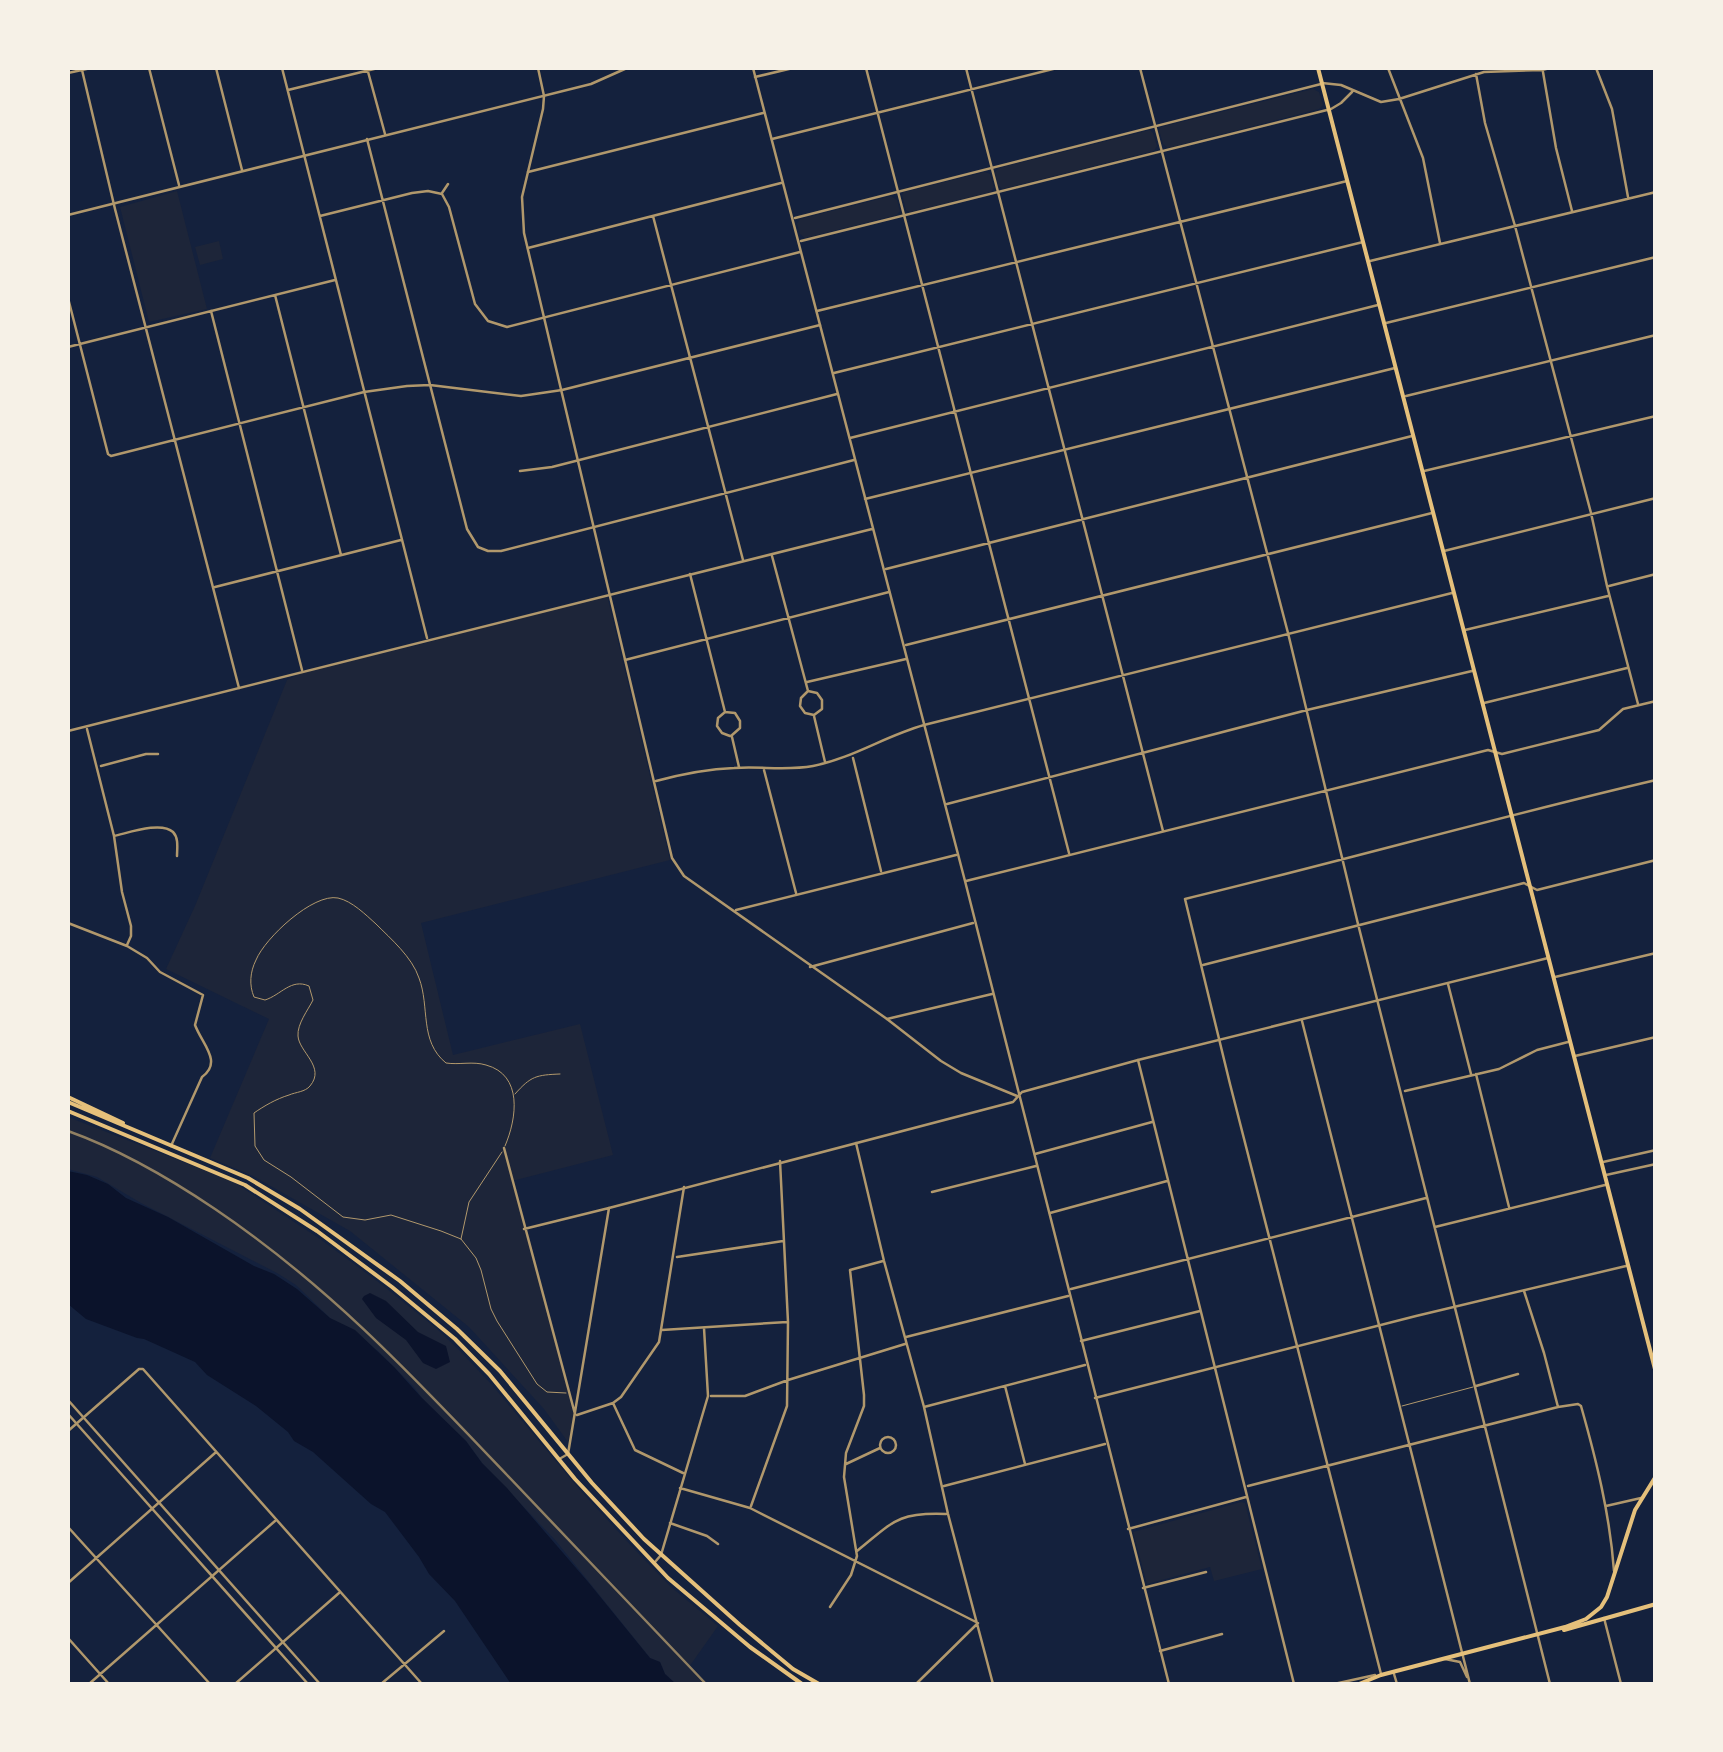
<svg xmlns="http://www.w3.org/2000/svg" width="1723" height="1752" viewBox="0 0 1723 1752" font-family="'Fira Sans',sans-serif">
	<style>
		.green { fill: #1d2539 }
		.water { fill: #0b132b }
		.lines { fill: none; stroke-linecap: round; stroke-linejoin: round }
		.service { stroke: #b1986c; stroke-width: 1 }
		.minor { stroke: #b1986c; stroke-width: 2.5 }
		.tertiary { stroke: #b1986c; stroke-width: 2.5 }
		.secondary { stroke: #e5c07b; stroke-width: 4 }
		.primary { stroke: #e5c07b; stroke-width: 4 }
		.rail { stroke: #918062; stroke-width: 2.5 }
	</style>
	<rect width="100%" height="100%" fill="#14213d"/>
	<path class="green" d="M1313 89 1319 92 1323 105 1319 109 1168 148 1163 144 1159 130 1161 127Z
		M1150 130 1153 133 1157 146 1154 151 1002 189 998 185 995 172 999 168Z
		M985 172 990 174 994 187 991 192 910 212 906 210 902 195 904 192Z
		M177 191 207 309 149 322 120 207Z
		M891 196 897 200 900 211 897 215 805 238 800 234 797 224 800 219Z
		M219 241 223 259 200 265 195 247Z
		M604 595H607L670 860 421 923 453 1055 580 1024 613 1155 512 1181 576 1416 568 1442 544 1409 469 1327 350 1231 253 1176 210 1158 269 1019 166 969 195 906 287 680 303 672 418 645Z
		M68 1117 232 1181 320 1239 377 1281 436 1328 460 1351 492 1385 580 1490 636 1551 671 1587 718 1626 689 1667 706 1684H676L665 1674 660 1662 650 1658 556 1541 482 1463 466 1441 425 1402 413 1386 378 1351 330 1318 296 1285 277 1273 141 1203 97 1177 68 1169Z
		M1241 1502 1245 1503 1262 1569 1214 1581 1210 1567 1147 1584 1133 1532Z"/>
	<path class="water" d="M68 1171 87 1175 108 1184 126 1198 168 1217 254 1266 274 1274 297 1289 330 1318 355 1330 394 1367 421 1397 466 1441 482 1463 507 1488 589 1583 650 1658 660 1662 665 1674 676 1684H511L455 1601 429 1574 419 1557 385 1512 371 1504 313 1452 294 1441 288 1432 256 1406 207 1375 195 1362 144 1339 137 1338 86 1319 68 1304Z
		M370 1293 386 1301 418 1332 446 1346 450 1362 436 1369 423 1363 406 1340 376 1318 362 1299 364 1296Z"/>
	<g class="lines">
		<path class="service" d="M515 1094C531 1076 536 1075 560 1074
			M505 1146C517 1118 523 1075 486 1065 473 1061 459 1065 446 1063 419 1041 430 1007 419 978 412 957 391 939 376 924 366 915 352 901 338 898 313 893 265 938 256 960 250 972 249 985 254 997L265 1000C281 995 291 978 309 986L313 1000C308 1010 297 1024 298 1036 299 1052 326 1067 310 1086 305 1092 296 1092 289 1095 276 1099 264 1106 254 1113L255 1146 264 1160 291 1177 343 1217 365 1220 391 1215 441 1231 461 1239 476 1258 481 1270 491 1309 497 1321 537 1384 547 1392 566 1393
			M461 1239 469 1202 502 1152
			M1402 1406 1473 1387"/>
		<path class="minor" d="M149 68 179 185
			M216 68 242 170
			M282 68 427 638
			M367 68 385 134
			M866 68 1069 853
			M966 68 1163 831
			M1140 68 1288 633 1358 924 1550 1684
			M1388 68 1423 158 1440 243
			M1596 68 1612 109 1628 197
			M82 70 115 209 239 688
			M1543 72 1556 148 1572 211
			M68 73 91 68
			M1476 74 1485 123 1515 226 1591 513 1607 586 1638 704
			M755 77 793 68
			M1322 83 1341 85 1381 102 1399 99 1484 72 1542 70 1550 68
			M288 90 378 68
			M1331 109 1341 103 1352 92
			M367 139 467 529 478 547 488 551H501L854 460
			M772 139 1057 68
			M528 172 763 113
			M442 193 448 184
			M320 216 412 193 428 191 442 194 449 207 475 304 488 321 507 327 800 252
			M653 216 743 560
			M528 248 781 183
			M1370 261 1656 192
			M275 295 341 555
			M68 298 108 454 111 456 364 392 407 386 430 385 521 396 562 390 820 325
			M211 311 302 670
			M817 311 1347 181
			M1386 323 1656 257
			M68 347 335 280
			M834 373 1363 242
			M850 438 1378 305
			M520 471 552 467 837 394
			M1424 471 1656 416
			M1444 551 1656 498
			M772 556 808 691 801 698 800 706 805 713 814 715 822 709V700L817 693 808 691
			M886 569 1412 436
			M690 574 725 712
			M1609 586 1656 574
			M215 587 401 540
			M1465 630 1608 596
			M906 645 1432 513
			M625 660 889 592
			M807 682 906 659
			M1484 703 1627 668
			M725 712 735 713 740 721V728L731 736
			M725 712 718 718 717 726 722 733 730 736
			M814 716 825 762
			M87 729 114 836 122 892 131 926V936L127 945
			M732 737 739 767
			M853 758 881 871
			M101 766 146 754H158
			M764 770 796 893
			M656 781C682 774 707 769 734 768 761 766 786 771 813 766 853 758 885 736 924 725L1452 593
			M947 804 1307 710 1472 671
			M114 836C128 833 161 821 173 832 179 838 177 849 177 856
			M966 881 1488 750 1502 754 1599 730 1623 709 1656 701
			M736 910 956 855
			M68 923 127 946 147 958 160 972 203 995 195 1025C202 1044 223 1062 202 1077L171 1146
			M1203 965 1524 883 1537 890 1656 860
			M810 967 973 923
			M1555 977 1656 953
			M1448 984 1471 1074
			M887 1019 992 994
			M1302 1021 1470 1684
			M1575 1056 1656 1037
			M1138 1060 1294 1684
			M1476 1074 1509 1207
			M1405 1091 1499 1069 1537 1050 1568 1042
			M856 1143 884 1261 924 1407 948 1514 993 1684
			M504 1148 575 1414
			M1035 1154 1152 1122
			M1603 1162 1656 1150
			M1606 1175 1656 1164
			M932 1192 1036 1166
			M1050 1213 1167 1181
			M1435 1227 1605 1185
			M524 1229 609 1208 568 1454 561 1458
			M677 1257 783 1241
			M1071 1289 1426 1198
			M1524 1291 1544 1353 1558 1407
			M662 1330 787 1322
			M906 1337 1068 1296
			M1081 1341 1200 1311
			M1005 1386 1025 1464
			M1476 1386 1518 1374
			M711 1396H745L788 1380 905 1344
			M613 1403 635 1450 683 1473
			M924 1407 1085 1365
			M577 1415 613 1403 621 1397 659 1342 684 1187
			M68 1431 139 1369H143L422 1684
			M880 1445a8 8 0 1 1 16 0a8 8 0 1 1-16 0Z
			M846 1464 880 1448
			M944 1486 1105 1444
			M1248 1486 1558 1407 1578 1404 1581 1406C1596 1459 1610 1515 1614 1571
			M680 1488 750 1508 978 1623 916 1684
			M751 1506 787 1406 788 1322 780 1161
			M1606 1506 1641 1498
			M670 1523 707 1536 718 1544
			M68 1527 210 1684
			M1128 1529 1246 1497
			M857 1551C893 1522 897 1512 946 1514
			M655 1562 661 1555 708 1396 704 1328
			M68 1583 215 1453
			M1143 1588 1206 1572
			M830 1607 851 1575 857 1556 844 1477 846 1453 864 1406V1395L850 1270 883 1261
			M1604 1618 1621 1684
			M68 1638 109 1684
			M1160 1651 1222 1634
			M1445 1659 1460 1662 1467 1677
			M1381 1674 1230 1084 1185 899C1342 861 1498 817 1656 780
			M1394 1674 1397 1684
			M89 1684 275 1521
			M235 1684 339 1593
			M381 1684 444 1631"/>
		<path class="tertiary" d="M538 68 544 96 543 109 522 197 524 233 672 858 684 876 887 1019 941 1061 961 1073 1017 1096
			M753 68 965 881 1169 1684
			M68 215 591 84 627 68
			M795 218 1321 84
			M801 241 1327 110
			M1406 396 1656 335
			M865 499 1395 368
			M68 731 872 529
			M609 1208 1013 1102 1022 1092 1138 1060 1548 958
			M1095 1398 1416 1316 1626 1266
			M68 1400 320 1684
			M68 1414 308 1684
			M1334 1684 1375 1675"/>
		<path class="secondary" d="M1564 1630 1656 1604
			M1359 1684 1381 1675 1565 1627 1586 1619 1601 1607 1607 1597 1635 1510 1656 1476"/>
		<path class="primary" d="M1318 68 1656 1373
			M68 1097 123 1123
			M68 1102 248 1178 300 1209 400 1281 457 1329 500 1371 592 1483 644 1539 740 1625 793 1669 819 1684
			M68 1111 245 1185 317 1231 392 1287 455 1339 489 1374 575 1479 668 1578 750 1647 802 1684"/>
		<path class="rail" d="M68 1131C121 1150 169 1178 215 1209 329 1286 413 1376 507 1475 573 1545 640 1614 706 1684"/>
	</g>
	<rect width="1723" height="1752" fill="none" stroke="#f6f1e7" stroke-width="140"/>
</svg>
